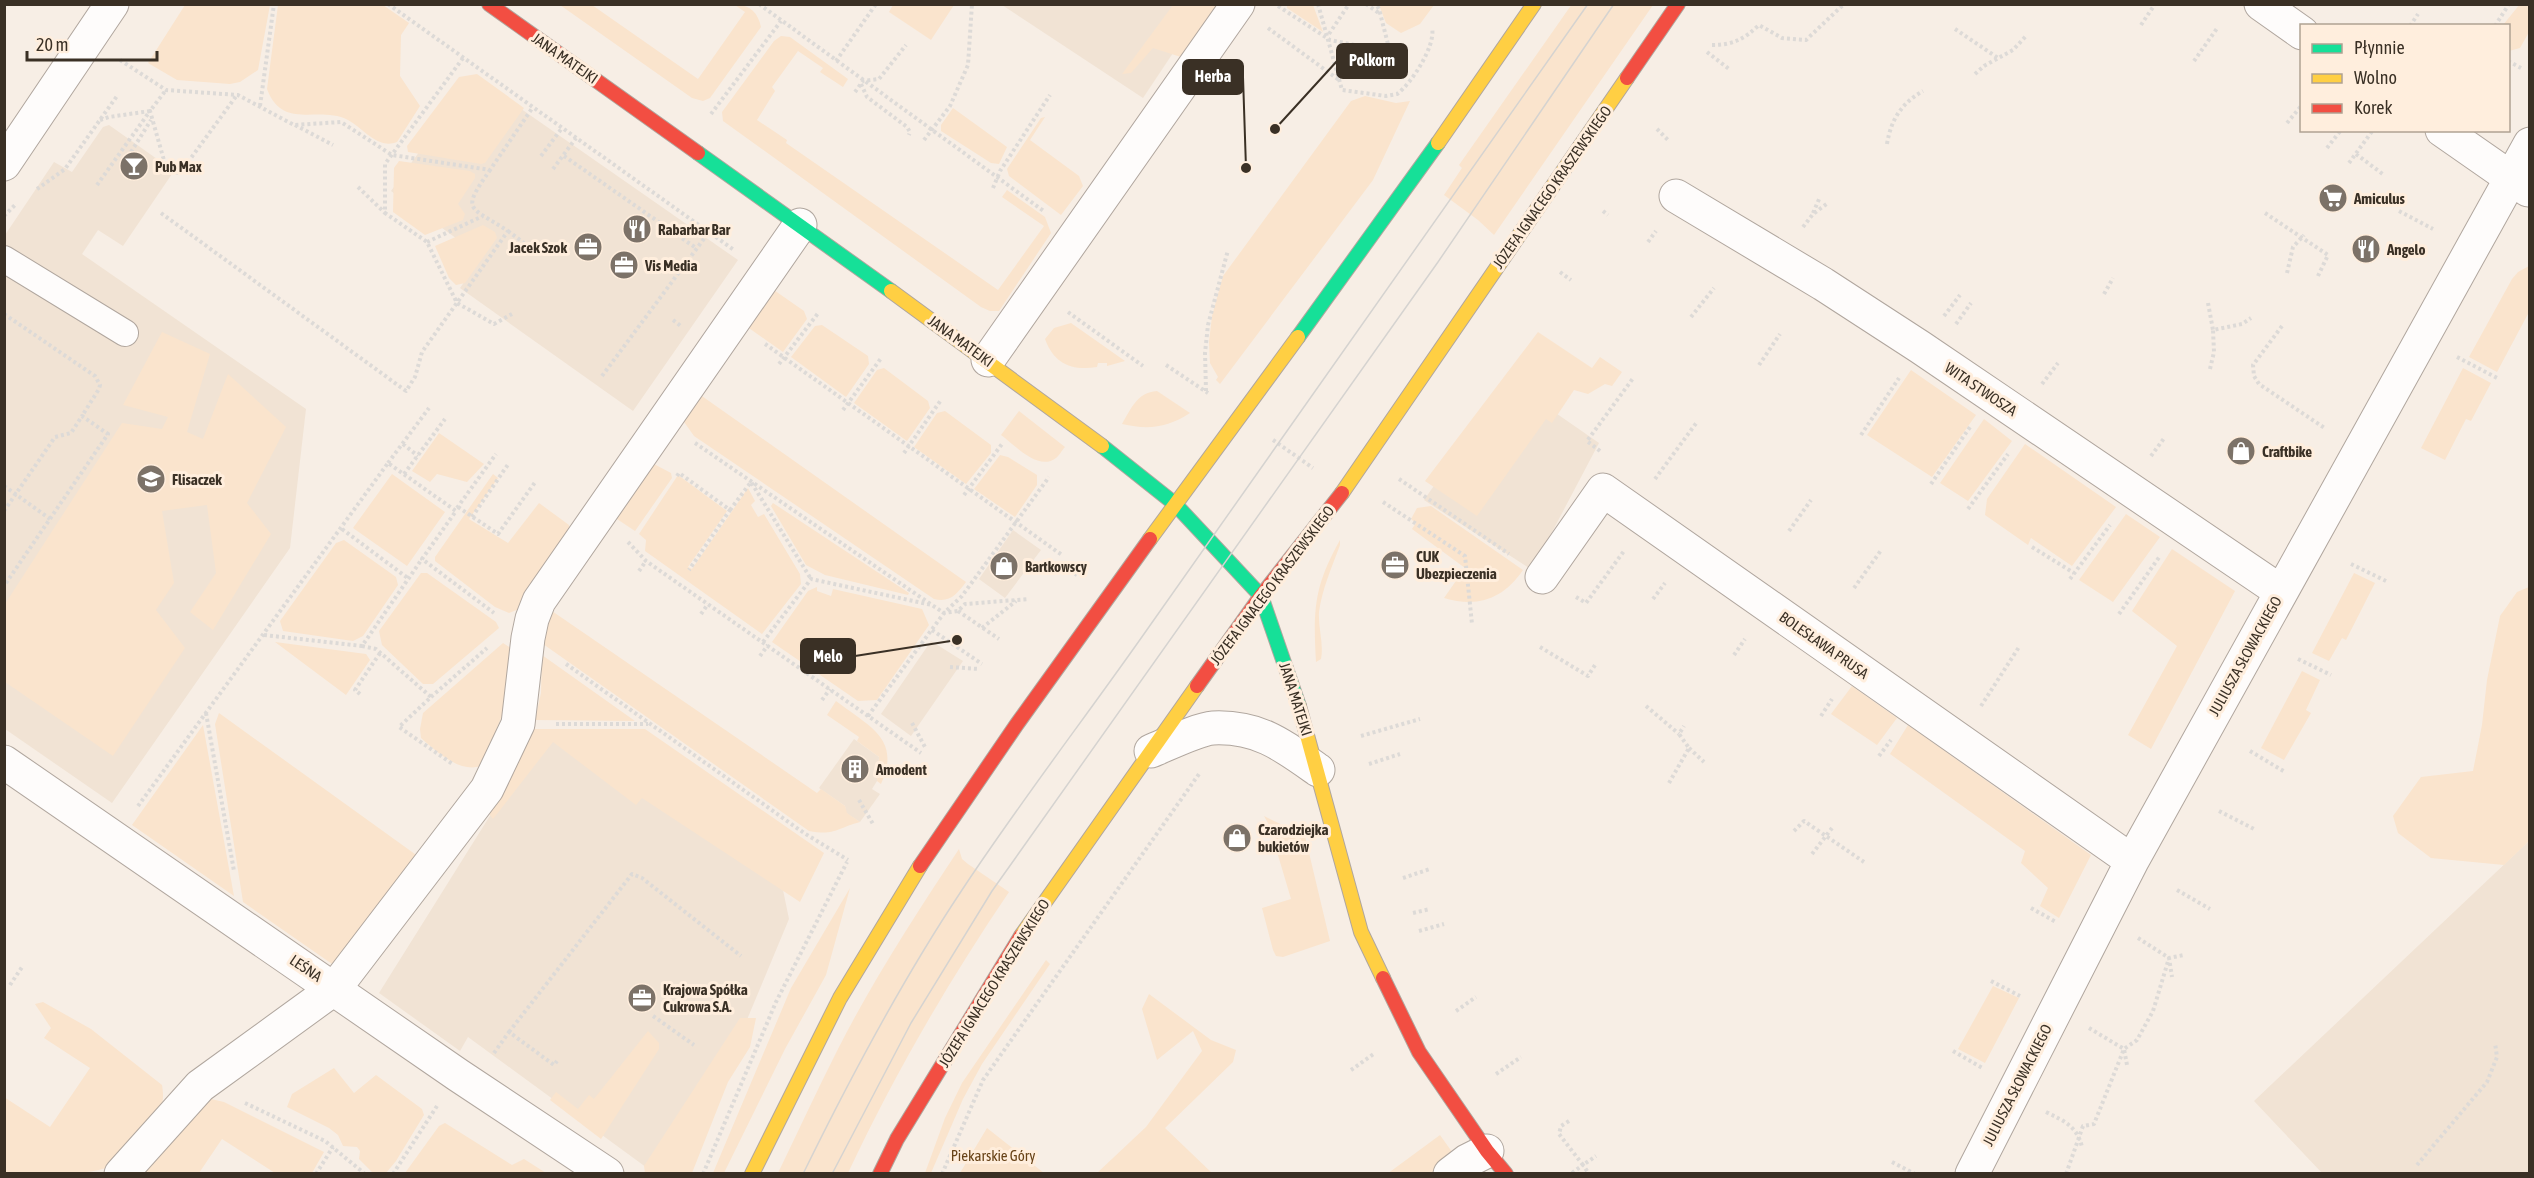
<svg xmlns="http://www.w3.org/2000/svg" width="2534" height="1178" viewBox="0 0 2534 1178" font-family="'Asap Condensed',sans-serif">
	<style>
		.built { fill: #f1e3d4 }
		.green { fill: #fae4cd }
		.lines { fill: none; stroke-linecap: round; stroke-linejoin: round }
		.lane-casing { stroke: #b0a69e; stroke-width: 28 }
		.street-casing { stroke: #b0a69e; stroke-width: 35 }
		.fast-casing { stroke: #b0a69e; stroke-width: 16 }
		.slow-casing { stroke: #b0a69e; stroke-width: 16 }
		.jam-casing { stroke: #b0a69e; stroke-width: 16 }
		.path { stroke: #dddad7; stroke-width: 4; stroke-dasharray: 3 3; stroke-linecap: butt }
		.lane { stroke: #fefcfb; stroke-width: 26 }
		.street { stroke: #fefcfb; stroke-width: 33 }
		.fast { stroke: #16e098; stroke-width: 14 }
		.slow { stroke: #ffcf43; stroke-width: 14 }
		.jam { stroke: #f24e42; stroke-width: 14 }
		.tram { stroke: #d5d3d0; stroke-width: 1.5 }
		.labels { text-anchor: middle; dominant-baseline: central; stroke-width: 6; stroke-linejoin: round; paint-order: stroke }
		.street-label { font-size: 15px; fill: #3a3025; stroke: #fed }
		.poi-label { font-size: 15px; font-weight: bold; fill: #3a3025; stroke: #fed; text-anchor: start }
		.park-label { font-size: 15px; fill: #684318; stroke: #fed }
		.leader { fill: none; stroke: #3a3025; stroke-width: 2 }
		.callout-dot { fill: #3a3025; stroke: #fed; stroke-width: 2 }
		.callout { fill: #3a3025; stroke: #3a3025; stroke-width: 2 }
		.callout-label { font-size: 16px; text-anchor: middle; font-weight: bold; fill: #fff }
	</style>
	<rect width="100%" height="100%" fill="#f7eee5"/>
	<path class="built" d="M1002 5H1205L1143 98Z
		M474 76 738 260 633 411 460 288 482 257 391 191Z
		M109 125 174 171 123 246 98 230 82 254 306 409 290 548 112 803 5 729V235L54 162 72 172 103 127Z
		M1508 380 1599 443 1532 570 1424 500Z
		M1013 530 1041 550 1005 598 979 579Z
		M931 641 963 661 911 736 881 714Z
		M543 731 783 890 789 919 683 1173H654L468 1037 460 1051 379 993Z
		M854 739 879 757 877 781 872 789 880 794 860 822 846 813 845 806 819 788Z
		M2529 841V1173H2322L2254 1101Z"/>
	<path class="green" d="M1572 4 1653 5 1494 235 1478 220 1444 195 1462 168 1459 165Z
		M2520 4 2529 5V32L2520 48 2509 51 2508 26 2503 25Z
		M185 5H270L258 70 240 82 230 84 177 80 148 63Z
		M278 5H383L409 23 401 35 400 76 420 106 397 142C378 150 363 128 348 120 318 105 283 131 267 89Z
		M560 5H592L698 79 745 12 735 5C749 4 758 12 761 27L710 98 703 101 692 98Z
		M893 5V4L954 5 931 40 889 12Z
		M1173 5H1226L1184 58 1153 48 1131 73 1122 74Z
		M1287 5H1313L1323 32 1287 8Z
		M1379 5H1434L1420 24 1401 33 1386 23Z
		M781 36 790 37 848 79 843 87 820 72 823 68 798 51 772 87 775 91 757 120 787 140 786 143 998 290 1044 226 1002 197 1007 190 1045 217 1051 233 999 311H990L981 307 723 121 722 112 774 41Z
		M477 74 524 108 485 163 481 164 408 152 407 146 459 77Z
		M1365 96 1396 103 1410 101 1373 180 1220 384 1216 380 1218 377 1210 363 1209 342 1212 316 1223 276 1351 101Z
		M953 108 1007 147 999 164 991 163 941 131V125Z
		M1045 117 1030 140 1079 176 1083 186 1061 215 1009 176 1007 169 1041 118Z
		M399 161 470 171 475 174V178L458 204 465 214 463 220 425 235 393 212 394 168Z
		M483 225 495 232 497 238 465 283 456 285 449 278 435 246Z
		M2529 266V312L2497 372 2469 357 2512 279 2518 272Z
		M771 288 804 311 807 319 783 352 746 326Z
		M1071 323 1125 361 1107 366V363H1098L1097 367C1072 371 1054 364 1045 339L1054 328Z
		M822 325 868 356 869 364 846 397 791 357 815 326Z
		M162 332 210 354 187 432 203 439 228 374 286 427 247 503 271 534 213 630 190 612 216 573 207 505 162 511 174 583 156 610 185 648 113 756 5 682V604L122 423 162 429 168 417 123 405Z
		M1538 332 1592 368 1600 357 1622 372 1612 386 1605 384 1588 394 1574 390 1552 423 1546 419 1477 516 1425 481Z
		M884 368 928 401 930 408 907 441 854 403 877 370Z
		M2463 368 2491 383 2471 421 2466 419 2445 460 2421 448Z
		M1911 370 1976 415 1932 477 1867 435Z
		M1157 391 1190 413C1167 428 1148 430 1122 424 1132 407 1137 393 1157 391Z
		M699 394 966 582C957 594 950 603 934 599L694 436 682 419Z
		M945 411 991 445V453L966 484 914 447 937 413Z
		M1019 411 1065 447C1062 450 1059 456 1056 458 1038 472 1014 444 1001 435Z
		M1984 419 2012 441 1968 501 1940 483Z
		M439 433 484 464 467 482 437 474 430 482 412 471Z
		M2025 444 2116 507 2072 566 2031 538 2028 545 1985 515 1987 499Z
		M1000 455 1008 457 1037 475V485L1015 517 974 489Z
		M652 463 671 473 672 478 635 531 614 517Z
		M392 474 445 512 407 566 353 528Z
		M493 474 498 478 469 519 508 543 539 503 569 525 571 533 519 609 509 613 495 607 435 561V557Z
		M678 475 727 511 688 567 692 569 748 488 755 501 751 505 758 517 764 514 800 574 801 584 762 634 645 551 646 540 639 534Z
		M773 503 909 593 908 595 825 575 806 565 771 506Z
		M1431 506 1523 570C1503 599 1478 608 1444 598L1465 568 1412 529 1416 523 1411 519 1417 508Z
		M2126 514 2160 537 2113 602 2079 580Z
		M344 540 396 577 398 585 363 636 353 641 283 631 280 621 336 543Z
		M1340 540V545C1332 567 1322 589 1319 612 1318 628 1324 644 1321 659L1316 662C1313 610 1314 586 1340 540Z
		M2172 549 2235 591 2151 749 2128 735 2177 646 2132 611Z
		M421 573H427L496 622 499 628 433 684H423L382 645 379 631Z
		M2354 573 2375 583 2346 640 2342 638 2329 661 2312 653Z
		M817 587V591L831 596 833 589 922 609 929 625 877 700 858 701 772 642 808 591Z
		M2529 587V841L2504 865 2431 858 2398 833 2393 816 2421 777 2473 771 2482 725 2487 680 2500 616 2517 592Z
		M549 609 817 793 821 789 845 806 847 813 860 822C837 828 835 836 809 831L543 644Z
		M275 642 366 654 370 660 346 695Z
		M503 643 511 648 504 711 481 766C459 773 437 752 421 738L420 729 423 713Z
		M542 655 635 721 535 720 541 693Z
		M2302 671 2320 680 2306 710 2311 713 2284 760 2261 748Z
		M1852 686 1897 718 1877 745 1831 714Z
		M836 701C868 726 902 738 881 784L877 781 879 757 857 741 859 737 827 715Z
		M219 713 419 857 335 966 243 902 215 724Z
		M203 725 234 896 132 825Z
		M1908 725 2091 855 2059 918 2040 906 2048 888 2021 863 2025 851 1890 754Z
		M531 729H645L824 853 800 902 642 798 636 805 553 742 493 819 487 811Z
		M1264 816 1305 836 1330 941 1283 957 1276 956 1273 950 1262 908 1291 899 1269 825Z
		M959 849 962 859 968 864 1009 892C948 982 894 1075 848 1173H778C798 1132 817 1090 838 1049 873 980 916 914 959 849Z
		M850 888 826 975 785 1049 724 1173H713L791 988Z
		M1046 960 1050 964 982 1064 963 1099 931 1173H925L945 1118 962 1083Z
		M1993 986 2019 998 1985 1063 1958 1049Z
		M1149 994 1211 1040 1236 1050 1233 1062 1165 1128 1212 1173H1097L1146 1127 1202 1051 1193 1031 1157 1060 1142 1009Z
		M43 1002 91 1029 162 1085C166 1109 158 1116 142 1133 133 1143 125 1155 114 1164 92 1178 33 1173 5 1173L4 1097 50 1127 90 1068 44 1038 51 1028 35 1004Z
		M740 1018H756L750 1047 728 1082 692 1173H645L644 1166Z
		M648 1031 659 1043V1049L601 1139 550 1100 556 1092 578 1109 589 1095 594 1099Z
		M334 1068 354 1093 376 1075 422 1109 424 1115 396 1161 386 1173 372 1172 359 1159 360 1151 357 1147 343 1146 338 1135 329 1128 287 1107 292 1094Z
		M211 1099 224 1102 324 1152 312 1173H275L222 1139 199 1173 139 1174 201 1104Z
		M445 1123 512 1165 524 1159 546 1173H405L439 1126Z
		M987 1128 1044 1173H960Z
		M1440 1135 1467 1173 1387 1174Z"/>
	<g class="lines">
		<g class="lane-casing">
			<path id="lane" d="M4 259 125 333"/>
		</g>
		<g class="street-casing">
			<path id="street" d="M2261 4 2302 33
				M2442 130 2528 190
				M4 164 112 4
				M1676 196 1823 284 1920 347 2280 591
				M988 360 1238 4
				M1542 577 1603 490 2132 861
				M1151 751C1166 745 1198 729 1213 728 1258 726 1283 745 1318 770
				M4 762 458 1075 607 1174
				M121 1174 200 1086 335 988 487 789 518 724 528 638 532 619 539 601 800 225
				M1450 1174 1467 1161 1487 1151
				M1972 1174 2132 861 2530 144"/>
		</g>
		<g class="fast-casing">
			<path id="fast" d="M698 153 891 291
				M1298 337 1438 143
				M1102 446 1175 504 1261 596 1299 706"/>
		</g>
		<g class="slow-casing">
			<path id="slow" d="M1438 143 1534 4
				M891 291 1102 446
				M1342 493 1627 78
				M1150 539 1298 337
				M1299 706 1361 932 1383 978
				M1021 936 1197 686
				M752 1174 840 998 920 866"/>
		</g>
		<g class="jam-casing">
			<path id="jam" d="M489 4 698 153
				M1627 78 1678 4
				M1197 686 1261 596 1342 493
				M920 866 1017 724 1150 539
				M1383 978 1419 1052 1487 1151 1506 1174
				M880 1174 897 1139 1021 936"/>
		</g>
		<path class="path" d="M388 4 734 250
			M759 4 1045 212
			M1318 4 1342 90 1386 96 1397 94C1411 84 1436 46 1432 28
			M1366 4 1380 14
			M1278 6 1330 40 1390 52 1379 9 1376 4
			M2141 25 2155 4
			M2410 26 2418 14
			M2495 26 2509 4
			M1268 28 1339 80
			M1955 29 1998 58
			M1329 34 1349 4
			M1712 45C1733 45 1744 39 1759 25L1782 38 1806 40 1844 4
			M1707 52 1729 69
			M463 58 385 164V213L427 242 457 303 494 324 512 314
			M120 60 166 90 238 95 294 125 341 122 392 155 490 170 533 107
			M836 61 876 4
			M2194 61 2218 27
			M2508 61 2521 68
			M1975 74 1984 66 2013 50 2027 35
			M861 84 867 97 907 127 910 132 909 135
			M855 92 863 81 879 79 906 45
			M260 106 274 4
			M711 114 781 21
			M100 120 109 117 150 111 166 90
			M2287 123 2302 105
			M295 125 333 145
			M1657 129 1668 140
			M924 140 950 106 968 65 972 4
			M1887 144C1891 119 1902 103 1923 91
			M2327 148 2341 130
			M131 152 151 120
			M2356 154 2384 175
			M541 156 562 128
			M564 156 696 248
			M2349 163 2373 130
			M553 169 576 138
			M97 185 150 111 167 171 180 173 237 95
			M358 187 385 213
			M993 188 1000 171 1050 95
			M37 189 65 169 117 96
			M1603 211 1608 215
			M2399 211 2433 229
			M161 213 406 391 415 377 422 352 508 231C468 205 461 212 490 170
			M1813 213 1820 197
			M2265 213 2328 255 2317 278
			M4 216 16 204
			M1803 227 1813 214 1828 203
			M508 231 524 243
			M427 242 483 216
			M1648 242 1656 231
			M1560 272 1571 280
			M2287 273 2293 247 2304 235
			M2104 294 2113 278
			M2208 303 2213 330
			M1068 312 1143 366
			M4 314 95 376 100 385 99 389 82 416
			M1944 316 1960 295
			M1691 317 1714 288
			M673 320 682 327
			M1956 324 1971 303
			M2282 326 2253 365 2254 376 2259 384 2326 429
			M765 344 1062 555
			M2457 357 2499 379
			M779 364 819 312
			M1166 365 1208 393
			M1759 365 1780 334
			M2210 369 2214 352 2213 330 2242 324 2251 318
			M602 376 709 232
			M2042 384 2058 363
			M1206 391 1205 353 1208 325 1228 250
			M843 410 882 357
			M1861 435 1899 378
			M1273 440 1313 468
			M695 443 932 605
			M403 444 418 456
			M1600 451 1587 441 1634 377
			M904 453 941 400
			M2151 456 2165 437
			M388 463 429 408
			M404 474 445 419
			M677 476 679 473 730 510 689 570
			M1399 479 1509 554
			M1655 479 1697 422
			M1931 484 1970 427
			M4 486 50 519
			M964 495 1002 444
			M1383 502 1465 556 1472 624
			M458 507 498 534 536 481
			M457 508 496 454
			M1968 509 2008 454
			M730 510 751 482 811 579
			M4 511 55 437 71 433 82 416 108 434 4 586
			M472 517 509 463
			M342 529 409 579
			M1789 531 1811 500
			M628 542 646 561 921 753
			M2032 547 2074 573
			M1060 564 1077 575
			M2351 564 2386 581
			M639 571 646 561
			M2070 579 2110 525
			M1854 588 1882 549
			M1576 597 1586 603 1624 551
			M1653 599 1665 583
			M958 611 999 639
			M701 614 708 604
			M2119 614 2160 556
			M982 628 1016 601
			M932 630 982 664
			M264 635 362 646 422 559
			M763 642 811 579 932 605 944 613 958 611 965 604 1029 599
			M362 646 376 649 431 697 399 727 454 765
			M1540 647 1588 676 1595 665
			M1734 655 1745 639
			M760 656 768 645
			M2298 659 2331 675
			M566 664 804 833 848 860
			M950 667 979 669
			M360 694 355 690 380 653
			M431 697 487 648
			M822 700 830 689
			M1646 706 1679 734
			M1981 706 2019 647
			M206 713 234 871
			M868 716 944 613 962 596 1049 477
			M1821 716 1832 699
			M912 723 925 747
			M556 724H648
			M1361 736 1420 719
			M1689 748 1704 762
			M2250 751 2285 772
			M1879 756 1891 740
			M1369 764 1400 754
			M1669 783 1689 748 1679 734 1684 726
			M859 800 873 824
			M138 806 388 463 456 511 422 559 494 613
			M2219 811 2254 829
			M1794 831 1804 821 1864 862
			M1812 854 1832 828
			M1403 878 1430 869
			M2177 890 2210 909
			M2031 908 2056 922
			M1413 913 1430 909
			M1419 931 1444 924
			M2138 938 2169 958 2172 977
			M1991 981 2020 996
			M10 985 22 967
			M1456 1011 1476 997
			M653 1016 694 1045
			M2089 1028 2124 1049 2127 1065
			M509 1032 632 874 642 878 741 956
			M1953 1051 1984 1069
			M494 1053 509 1032 554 1065 557 1061
			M1351 1070 1375 1053
			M1496 1074 1521 1057
			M245 1103 325 1141 365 1174
			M2046 1112C2064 1121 2077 1126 2082 1147
			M1569 1121 1561 1126 1559 1134 1583 1165 1596 1156
			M1892 1162 1915 1174
			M2417 1165 2487 1082 2497 1057 2495 1043
			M1572 1173 1583 1165 1589 1174
			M316 1174 333 1147
			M393 1174 437 1106
			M703 1174 776 1002 847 862
			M942 1174 983 1080 1199 774
			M2066 1174 2083 1126 2094 1124 2124 1049 2137 1040 2153 1011 2169 958 2184 955"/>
		<use href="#lane" class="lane"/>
		<use href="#street" class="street"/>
		<use href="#fast" class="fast"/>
		<use href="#slow" class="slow"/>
		<use href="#jam" class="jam"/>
		<path class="tram" d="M803 1174C851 1076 902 980 962 890 1022 799 1089 713 1151 624 1296 417 1441 210 1588 4
			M832 1174 911 1023 992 891 1438 262 1614 4"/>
	</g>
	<defs>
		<g id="bar-disc" transform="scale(1.5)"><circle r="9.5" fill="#7c7268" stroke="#fed"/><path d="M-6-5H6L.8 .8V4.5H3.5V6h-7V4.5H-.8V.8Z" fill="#fff"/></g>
		<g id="supermarket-disc" transform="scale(1.5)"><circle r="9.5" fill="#7c7268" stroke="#fed"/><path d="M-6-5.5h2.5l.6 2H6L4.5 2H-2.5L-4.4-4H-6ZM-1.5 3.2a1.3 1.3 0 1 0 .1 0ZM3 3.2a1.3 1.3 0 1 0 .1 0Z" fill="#fff"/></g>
		<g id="restaurant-disc" transform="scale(1.5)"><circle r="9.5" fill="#7c7268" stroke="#fed"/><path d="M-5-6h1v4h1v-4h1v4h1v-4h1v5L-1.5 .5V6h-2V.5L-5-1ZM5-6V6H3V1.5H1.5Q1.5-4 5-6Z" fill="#fff"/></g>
		<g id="office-disc" transform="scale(1.5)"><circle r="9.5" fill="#7c7268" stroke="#fed"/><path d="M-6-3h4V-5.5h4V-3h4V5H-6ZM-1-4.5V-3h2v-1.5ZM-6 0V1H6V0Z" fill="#fff"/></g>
		<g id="shop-disc" transform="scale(1.5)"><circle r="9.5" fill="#7c7268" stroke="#fed"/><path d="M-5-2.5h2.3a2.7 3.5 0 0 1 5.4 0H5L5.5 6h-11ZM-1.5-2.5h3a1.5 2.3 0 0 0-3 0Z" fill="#fff"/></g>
		<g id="school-disc" transform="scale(1.5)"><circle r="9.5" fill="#7c7268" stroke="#fed"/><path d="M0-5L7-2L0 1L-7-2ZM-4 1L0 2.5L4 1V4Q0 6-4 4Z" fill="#fff"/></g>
		<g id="building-disc" transform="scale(1.5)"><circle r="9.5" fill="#7c7268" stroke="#fed"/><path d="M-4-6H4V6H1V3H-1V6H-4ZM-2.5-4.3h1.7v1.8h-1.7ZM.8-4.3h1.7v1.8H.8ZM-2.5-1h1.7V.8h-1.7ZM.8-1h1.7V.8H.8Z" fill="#fff"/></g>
	</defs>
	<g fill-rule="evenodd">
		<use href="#bar-disc" x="134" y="166"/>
		<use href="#supermarket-disc" x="2333" y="198"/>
		<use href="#restaurant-disc" x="637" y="229"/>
		<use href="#office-disc" x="588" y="247"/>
		<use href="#restaurant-disc" x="2366" y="249"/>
		<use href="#office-disc" x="624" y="265"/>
		<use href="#shop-disc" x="2241" y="451"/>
		<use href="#school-disc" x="151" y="479"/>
		<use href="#office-disc" x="1395" y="565"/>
		<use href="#shop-disc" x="1004" y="566"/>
		<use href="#building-disc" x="855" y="769"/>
		<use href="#shop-disc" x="1237" y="838"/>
		<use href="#office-disc" x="642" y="998"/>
	</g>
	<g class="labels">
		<g class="street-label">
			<text transform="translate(565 58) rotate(35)">JANA MATEJKI</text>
			<text transform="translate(1552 187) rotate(-55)">JÓZEFA IGNACEGO KRASZEWSKIEGO</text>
			<text transform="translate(961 341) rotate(36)">JANA MATEJKI</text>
			<text transform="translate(1981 389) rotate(34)">WITA STWOSZA</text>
			<text transform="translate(1272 585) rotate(-53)">JÓZEFA IGNACEGO KRASZEWSKIEGO</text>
			<text transform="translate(1824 645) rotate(35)">BOLESŁAWA PRUSA</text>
			<text transform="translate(2245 656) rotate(-61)">JULIUSZA SŁOWACKIEGO</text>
			<text transform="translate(1296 699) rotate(72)">JANA MATEJKI</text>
			<text transform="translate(306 968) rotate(34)">LEŚNA</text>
			<text transform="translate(994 983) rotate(-58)">JÓZEFA IGNACEGO KRASZEWSKIEGO</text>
			<text transform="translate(2017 1085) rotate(-63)">JULIUSZA SŁOWACKIEGO</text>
		</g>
		<g class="poi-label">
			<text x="155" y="166">Pub Max</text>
			<text x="2354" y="198">Amiculus</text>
			<text x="658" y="229">Rabarbar Bar</text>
			<text x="567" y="247" text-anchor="end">Jacek Szok</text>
			<text x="2387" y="249">Angelo</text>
			<text x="645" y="265">Vis Media</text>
			<text x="2262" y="451">Craftbike</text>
			<text x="172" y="479">Flisaczek</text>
			<text x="1416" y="556">CUK<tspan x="1416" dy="17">Ubezpieczenia</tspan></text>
			<text x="1025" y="566">Bartkowscy</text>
			<text x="876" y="769">Amodent</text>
			<text x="1258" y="829">Czarodziejka<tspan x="1258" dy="17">bukietów</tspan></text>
			<text x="663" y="989">Krajowa Spółka<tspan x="663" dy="17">Cukrowa S.A.</tspan></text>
		</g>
		<g class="park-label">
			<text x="993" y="1155">Piekarskie Góry</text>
		</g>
	</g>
	<path class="leader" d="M1275 129L1337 61M1246 168L1243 77M957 640L855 656"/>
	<g class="callout-dot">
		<circle cx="1275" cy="129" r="6"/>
		<circle cx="1246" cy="168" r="6"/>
		<circle cx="957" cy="640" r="6"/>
	</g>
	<g class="callout">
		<rect x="1337" y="44" width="70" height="34" rx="6"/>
		<rect x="1183" y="60" width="60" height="34" rx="6"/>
		<rect x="801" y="639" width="54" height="34" rx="6"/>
	</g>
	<g class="callout-label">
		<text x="1372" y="66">Polkorn</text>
		<text x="1213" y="82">Herba</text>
		<text x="828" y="662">Melo</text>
	</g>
	<rect width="2534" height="1178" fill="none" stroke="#3a3025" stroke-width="12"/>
	<rect x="2300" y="24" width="210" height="108" fill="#ffeedd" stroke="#b0a293" stroke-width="1.5"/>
	<rect x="2312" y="44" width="30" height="9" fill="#16e098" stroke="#b0a293" stroke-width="1.5"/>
	<text x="2354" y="54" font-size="18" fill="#3a3025">Płynnie</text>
	<rect x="2312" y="74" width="30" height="9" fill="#ffcf43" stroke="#b0a293" stroke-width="1.5"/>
	<text x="2354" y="84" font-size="18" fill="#3a3025">Wolno</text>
	<rect x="2312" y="104" width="30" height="9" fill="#f24e42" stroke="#b0a293" stroke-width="1.5"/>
	<text x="2354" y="114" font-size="18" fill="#3a3025">Korek</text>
	<path d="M27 51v9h130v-9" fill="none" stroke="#3a3025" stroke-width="3"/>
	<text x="36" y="51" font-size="18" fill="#3a3025" stroke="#ffeedd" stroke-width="4.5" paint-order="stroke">20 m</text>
</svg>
